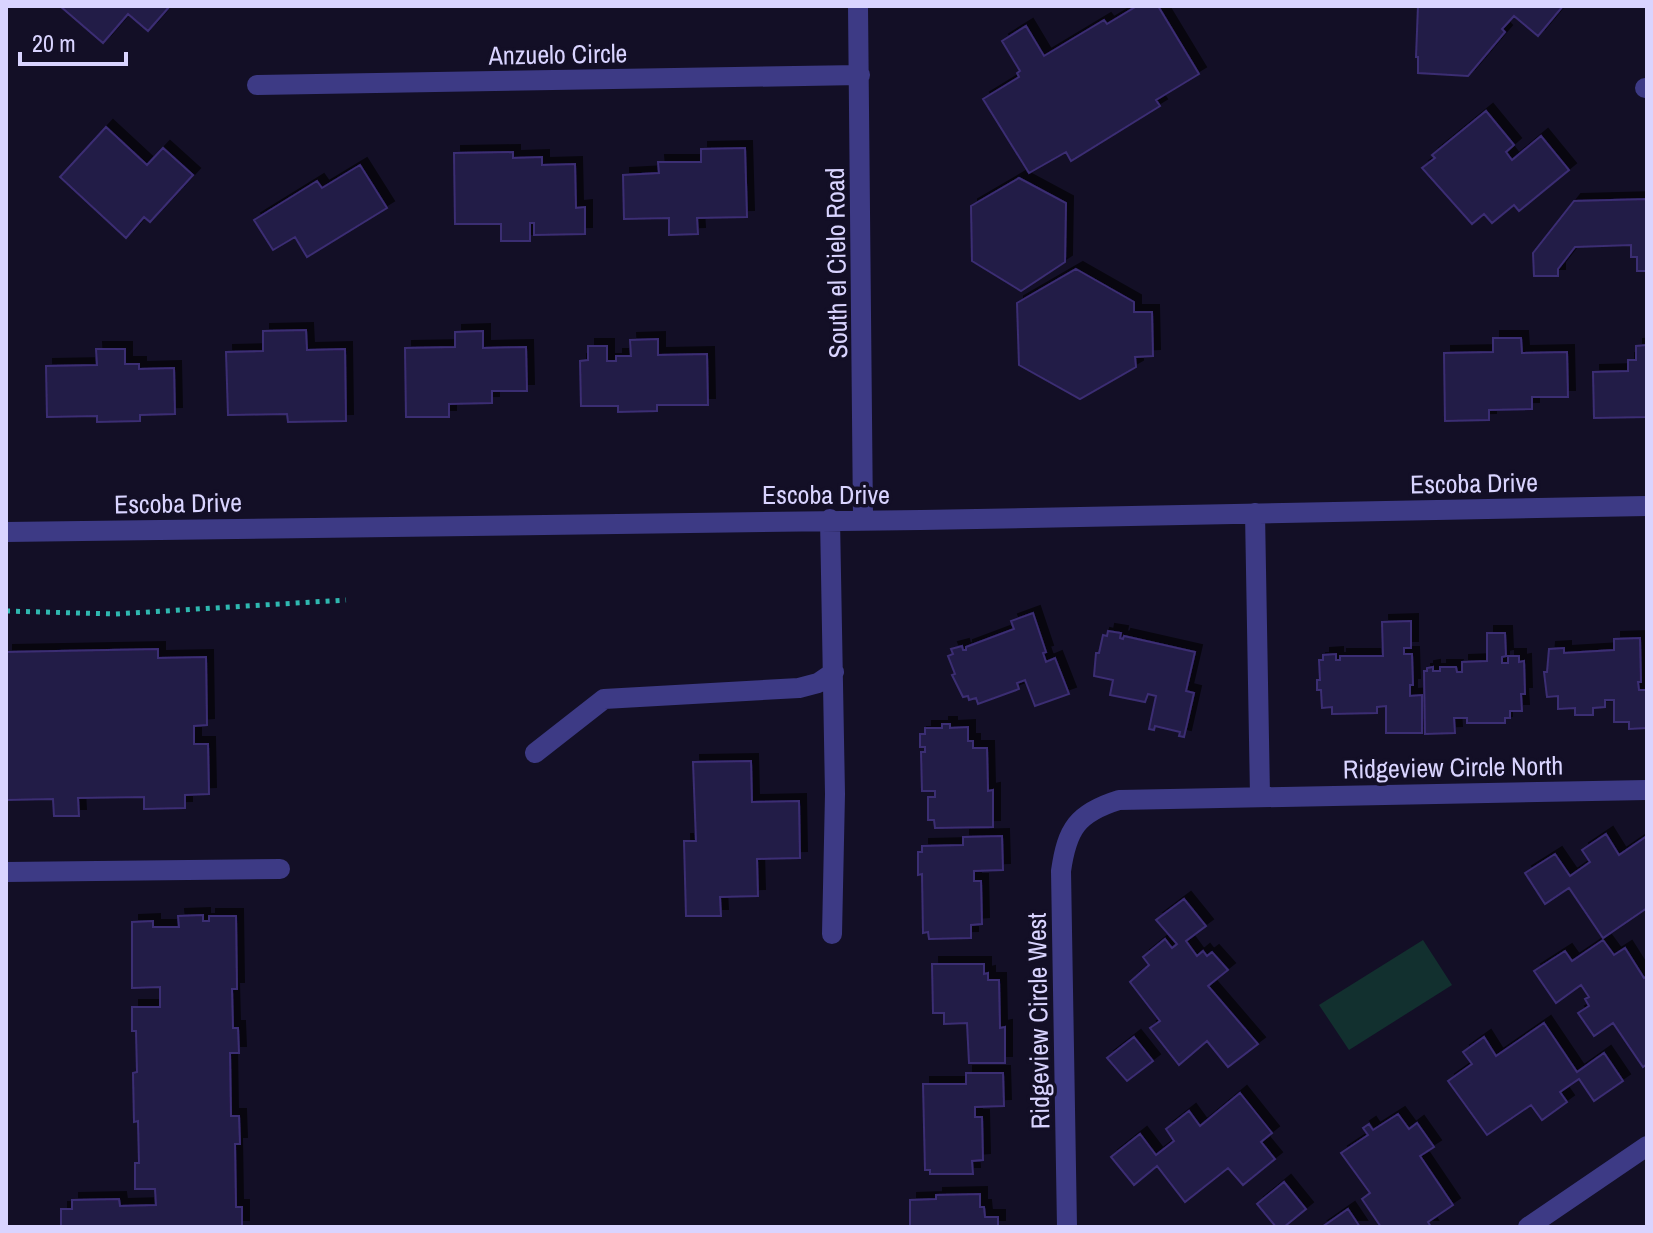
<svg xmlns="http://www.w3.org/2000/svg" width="1653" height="1233" viewBox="0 0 1653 1233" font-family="'Archivo Narrow',sans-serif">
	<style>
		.green { fill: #12302f }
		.building { fill: #241b47; stroke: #3b2d73; stroke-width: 2; filter: url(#shadow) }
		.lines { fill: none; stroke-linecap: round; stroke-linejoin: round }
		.path { stroke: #2fb8b0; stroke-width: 5; stroke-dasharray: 4 6; stroke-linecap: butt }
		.minor { stroke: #3d3a85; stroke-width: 20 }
		.labels { text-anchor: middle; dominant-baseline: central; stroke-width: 7; stroke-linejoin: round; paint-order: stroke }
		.street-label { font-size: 26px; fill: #d9d4ff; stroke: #130f26 }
	</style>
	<defs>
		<filter id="shadow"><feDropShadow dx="7" dy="-7" stdDeviation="0" flood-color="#0009"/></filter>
	</defs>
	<rect width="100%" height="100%" fill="#130f26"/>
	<path class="green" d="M1423 940 1452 985 1349 1050 1319 1005Z"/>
	<path class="building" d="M60 6H170L148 31 128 14 103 43Z
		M1137 6H1158L1199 74 1156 100 1160 106 1071 161 1066 152 1029 173 983 99 1019 77 1017 73 1020 71 1002 41 1026 26 1044 56 1104 20 1107 24Z
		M1418 6H1563L1538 36 1514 16 1502 29 1505 32 1468 76 1418 73V57H1416Z
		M1486 111 1514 145 1506 152 1512 160 1541 136 1569 170 1519 211 1514 205 1492 223 1484 214 1472 224 1422 168 1435 158 1432 155Z
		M106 127 147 165 163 148 193 175 150 222 144 217 126 238 60 177Z
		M745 148 747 217 697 218 698 234 669 235V218L624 219 623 175 659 173 658 162H701V149Z
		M513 152V158L542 157V165L575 164 576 208 585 207V234L534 235V223H530V241H501V224H455L454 153Z
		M360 165 387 208 307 257 295 237 273 250 254 220 317 181 322 188Z
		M1019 178 1066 203 1065 262 1021 291 972 261 971 206Z
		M1647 199V271H1637V257H1631V245L1575 247 1558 269V276H1534L1533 253 1574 201Z
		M1076 269 1134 302V312H1152L1153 356 1135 357 1136 367 1080 399 1019 365 1017 303Z
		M306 330 307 350 345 349 346 421 288 422 287 414 228 415 226 352 263 351V331Z
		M483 331V348L526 347 527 391H492V403L449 404V417H406L405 348 455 347V332Z
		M1493 338H1521L1522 353 1567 352 1568 397H1532V409L1489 410V420L1445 421 1444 353 1493 352Z
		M658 339V355L707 354 708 405H657V411L618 412V406H581L580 361 588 360V346H607V361H616V356H631L630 340Z
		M1647 345V417L1594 418 1593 372 1628 371V360H1636V346Z
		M96 349H125V364H139V369L174 368 175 414 140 415V421L97 422V416L47 417 46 366 97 365Z
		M1033 613 1046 652 1043 653 1046 662 1055 658 1069 694 1035 706 1025 680 1017 683 1019 689 978 704 976 698 969 700 968 696 963 697 952 675 955 674 948 656 953 654 951 649 962 646 963 650H966V647L1014 629 1011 621Z
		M1411 621V648H1404V654H1412L1413 685H1410V696L1422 695V733H1386V706L1377 707V713L1332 714V707L1322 708 1321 690H1317V680H1320L1319 660H1323V655L1336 654V660H1340V656H1383L1382 622Z
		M1108 631 1121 633 1120 638 1123 639 1124 636 1195 652 1186 691 1194 693 1184 737 1179 736 1180 732 1155 726 1154 730 1149 729 1156 696 1148 694 1145 702 1110 695 1113 680 1094 676 1096 653H1099L1103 635 1107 636Z
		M1487 633H1505L1506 656 1502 657V663H1508V656H1519V662L1524 661 1525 694H1521L1522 711H1510V718H1505V723H1467V718H1454L1455 733 1425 734 1424 671H1427V668L1433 667V671H1440V667H1456L1457 672H1462V662L1487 661Z
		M1640 638 1641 682H1638L1639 690H1647V728L1629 729V722H1614V700H1605V707L1593 708V715H1575V708L1558 709V696L1547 697 1544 672H1547L1549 649 1564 648V653L1614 650V639Z
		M158 649V658L206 657 207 725 194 726V744H208L209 794 185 795V808L144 809V797L78 798 79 816H54L53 799 6 800V652Z
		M942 724H950V728L968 727V741H973V748H987L988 791 993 790V827L935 828 934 820H928V797H935V791H922L921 752H925V747H920V734H925V728H942Z
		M751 761 752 802 799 801 800 858 757 859 758 896 720 897 721 916H686L684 841H696L693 762Z
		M1606 834 1619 855 1647 836V908L1603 938 1569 888 1545 904 1525 873 1555 854 1570 876 1590 862 1582 850Z
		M1002 836 1003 870 974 871V881H981L982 924 971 925V938L929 939 928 932 923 933 922 874 918 875V852H922V846L963 845V837Z
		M1184 899 1206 926 1186 941 1197 956 1203 951 1207 956 1212 952 1228 970 1208 986 1258 1044 1228 1067 1207 1041 1179 1065 1150 1028 1160 1021 1130 982 1149 965 1143 957 1165 939 1172 948 1177 944 1156 920Z
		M203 915V921H209V916H236L237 989H232L233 1028H238L239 1053H230L231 1116H239L240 1144H235L236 1207H242V1227H61V1209H72V1200L119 1199 120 1206 156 1205 155 1189H135V1163H139L138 1121 134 1122 133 1073 137 1072 136 1031H132V1007H160V987L132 988V922L153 921V927H179L178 916Z
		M1603 940 1614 955 1625 948 1644 978 1647 976V1064L1643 1067 1613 1023 1594 1036 1578 1013 1589 1006 1585 999 1589 997 1581 985 1556 1003 1534 971 1565 951 1572 961Z
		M932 964H984V974L988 973V980H999L1000 1028 1005 1027V1063H969L967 1023 944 1024V1013H933Z
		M1544 1023 1577 1072 1604 1053 1623 1081 1594 1101 1579 1079 1560 1092 1567 1102 1542 1120 1531 1105 1487 1135 1448 1081 1472 1064 1463 1052 1484 1037 1496 1056Z
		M1134 1037 1153 1061 1127 1081 1107 1058Z
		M966 1073H1003L1004 1106 975 1107V1117H982L983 1160 972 1161 973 1174H930V1170H925L923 1084H966Z
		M1240 1093 1272 1133 1261 1142 1275 1159 1243 1185 1228 1168 1185 1202 1157 1166 1134 1185 1111 1157 1140 1134 1156 1155 1174 1141 1166 1129 1189 1111 1200 1126Z
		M1398 1114 1409 1129 1417 1123 1434 1147 1420 1156 1453 1205 1428 1222 1431 1227H1381L1362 1199 1370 1193 1341 1153 1368 1135 1363 1128 1369 1124 1373 1130Z
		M1284 1182 1306 1209 1284 1227H1276L1257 1204Z
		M980 1194V1207H984L985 1217H998V1227H910V1200L936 1199V1195Z
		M1348 1209 1360 1227H1322Z"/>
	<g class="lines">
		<path class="path" d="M6 611 115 614 346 600"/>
		<path class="minor" d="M858 6 863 519
			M257 85 860 75
			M1645 88H1647
			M1255 513 1260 796
			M830 519 835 794 832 934
			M6 532 921 520 1647 506
			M535 753 604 699 799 688 818 683 834 672
			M6 872 280 869
			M1067 1227 1061 871C1067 829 1077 813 1119 800L1647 790
			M1528 1227 1647 1146"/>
	</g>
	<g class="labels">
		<g class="street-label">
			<text transform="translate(558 54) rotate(-1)">Anzuelo Circle</text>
			<text transform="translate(836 263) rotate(-91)">South el Cielo Road</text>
			<text transform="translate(1474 483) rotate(-1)">Escoba Drive</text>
			<text x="826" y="494">Escoba Drive</text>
			<text transform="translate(178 503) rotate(-1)">Escoba Drive</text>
			<text transform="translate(1453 767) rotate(-1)">Ridgeview Circle North</text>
			<text transform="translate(1038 1021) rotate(-91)">Ridgeview Circle West</text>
		</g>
	</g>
	<rect width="1653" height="1233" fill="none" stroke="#d9d4ff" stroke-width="16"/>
	<path d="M20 52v12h106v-12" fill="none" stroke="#d9d4ff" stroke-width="4"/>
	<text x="32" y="52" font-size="24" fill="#d9d4ff" stroke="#130f26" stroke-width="6" paint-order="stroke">20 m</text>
</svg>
